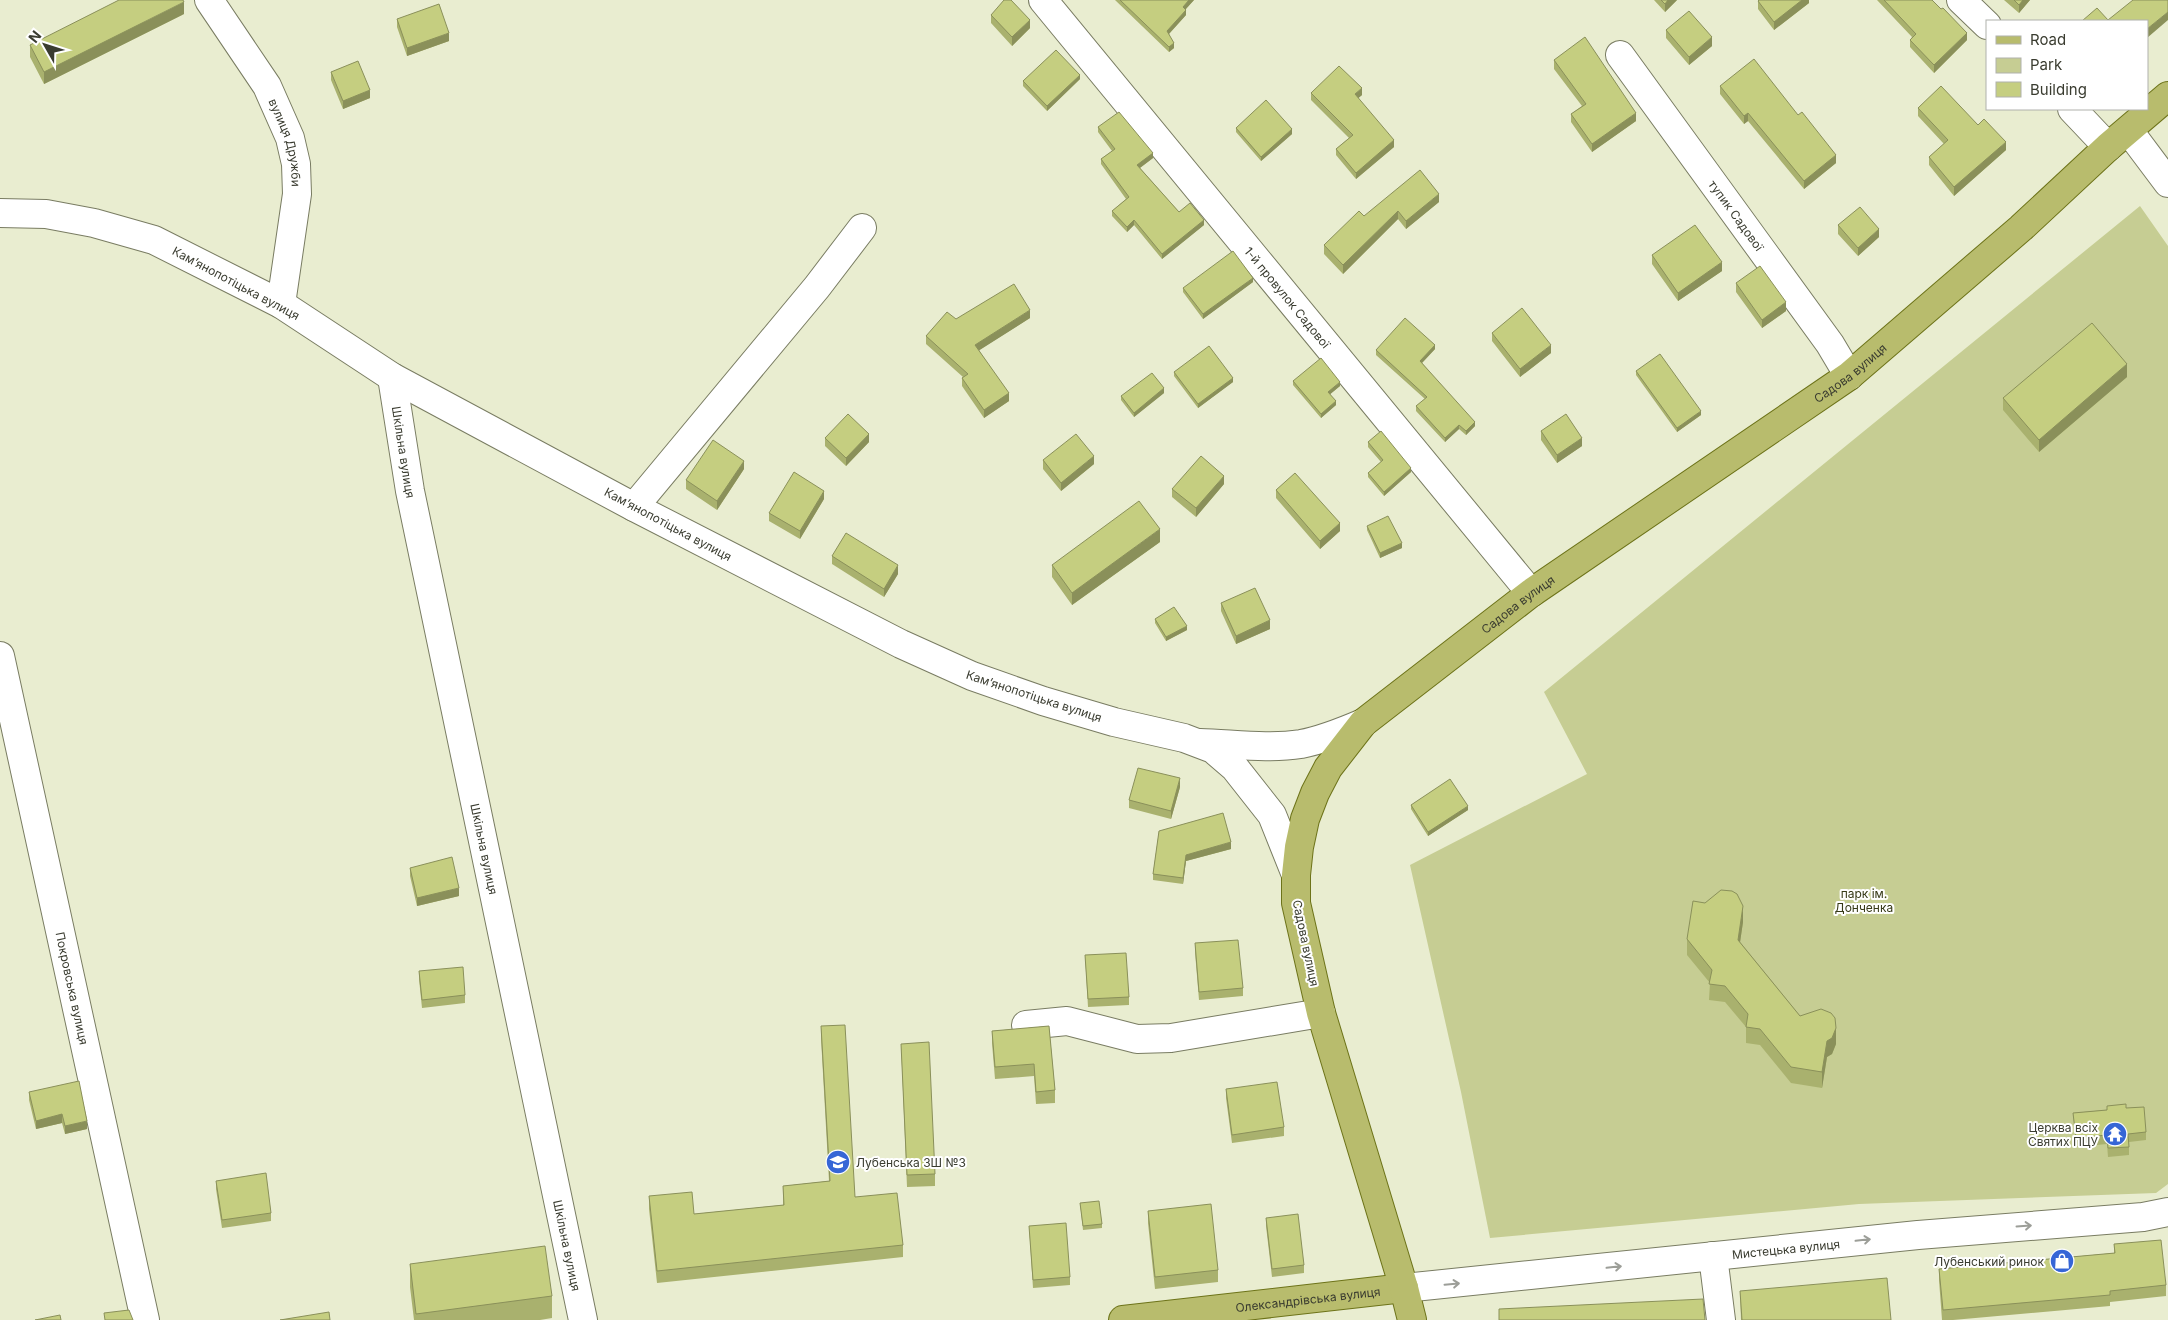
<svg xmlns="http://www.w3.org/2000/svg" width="2168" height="1320" viewBox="0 0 2168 1320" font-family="Inter,sans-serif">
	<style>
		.green { fill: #c6cd93 }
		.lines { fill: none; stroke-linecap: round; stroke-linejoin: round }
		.minor-casing { stroke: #797c62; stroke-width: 30 }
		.major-casing { stroke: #6d7319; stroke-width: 30 }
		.minor { stroke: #fff; stroke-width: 28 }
		.major { stroke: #b8bc6d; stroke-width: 28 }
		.wall { fill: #a9b16e }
		.shaded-wall { fill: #8a905a }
		.building { fill: #c5ce80; stroke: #8a905a }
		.oneway { stroke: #9c9e98 }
		.labels { text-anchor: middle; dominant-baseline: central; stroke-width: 4; stroke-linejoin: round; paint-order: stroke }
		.street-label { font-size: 12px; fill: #3a3c30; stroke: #fff }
		.park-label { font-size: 12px; fill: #363917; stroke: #fff }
		.poi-label { font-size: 12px; fill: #3a3c30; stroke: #fff; text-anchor: end }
	</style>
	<rect width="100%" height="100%" fill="#e9edd0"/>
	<path class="green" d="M2140 206 2168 246V1184L2156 1193 1859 1204 1490 1238 1461 1092 1410 865 1587 774 1544 692Z"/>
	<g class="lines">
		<g class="minor-casing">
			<g id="minor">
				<path id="s1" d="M209 0 267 86 290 138 296 164 297 194 281 304"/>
				<path id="s2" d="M1043 0 1531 593"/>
				<path d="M1961 0 1987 25"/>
				<path id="s3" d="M1620 55 1830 344 1849 376"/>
				<path d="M2072 109 2108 147"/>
				<path d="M2129 131 2168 183"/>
				<path d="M0 213 46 214 94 223 154 240 281 304 392 377 634 507 901 644 972 676 1043 701 1114 722 1184 738 1213 749 1235 768 1272 815 1296 875"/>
				<path id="s4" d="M392 377 410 491 583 1320"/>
				<path d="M634 507 817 287 862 228"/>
				<path id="s5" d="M0 656 145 1320"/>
				<path d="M1200 743C1234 744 1268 749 1301 744 1322 740 1342 732 1363 723"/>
				<path d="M1026 1025 1067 1021 1137 1039 1171 1038 1321 1013"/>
				<path d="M1713 1256 1721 1320"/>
				<path id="s6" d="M1404 1288 1918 1235 2143 1217 2168 1212"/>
			</g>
		</g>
		<g class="major-casing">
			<g id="major">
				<path id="s7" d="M1123 1320 1404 1288"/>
				<path id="s8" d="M1412 1320 1404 1288 1321 1013 1296 903V875L1299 847 1305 819 1315 793 1328 768 1363 723 1531 593 1849 376 2021 228 2108 147 2168 96"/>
			</g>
		</g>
		<use href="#minor" class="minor"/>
		<use href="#major" class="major"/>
	</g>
	<path class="wall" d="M1115 0H1194L1186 9V15L1169 34 1174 48 1169 52Z
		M1654 0H1677L1665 12Z
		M1809 0V3L1774 30 1758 9V1Z
		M1877 0H1932L1967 40 1934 73 1910 47V40L1912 37Z
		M2004 0H2030L2019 13Z
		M184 14 44 84 30 57V45Z
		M991 15 1030 28 1012 46 991 23Z
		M397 19 449 41 407 56 397 27Z
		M1666 30 1712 46 1689 65 1666 38Z
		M1554 60 1636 121 1592 152 1571 122V114L1582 106 1554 69Z
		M331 72 370 98 343 109 331 80Z
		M1080 79 1047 111 1023 86V81Z
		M1720 86 1836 163 1804 189 1748 121 1744 124 1720 94Z
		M1311 93 1362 95 1358 98 1394 147 1356 179 1336 155V149L1349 138 1311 100Z
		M1918 108 1978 125 2006 150 1954 196 1929 165V157L1944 144 1918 116Z
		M1098 127 1153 158 1140 168 1179 212 1204 225 1162 259 1134 225 1127 232 1112 216V211L1126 199 1101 164V159L1112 151 1098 132Z
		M1236 128 1292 134 1261 161 1236 132Z
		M1439 202 1406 229 1398 219 1343 274 1324 254V245L1364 216Z
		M1838 225 1879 237 1858 256 1838 234Z
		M1652 255 1722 271 1678 301 1652 264Z
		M1253 282 1203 319 1183 292V288Z
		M1736 283 1786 311 1762 328 1736 292Z
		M1030 318 979 350 1009 401 984 418 962 386V378L963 377 926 344V336L956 319Z
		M1492 333 1551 353 1520 377 1492 341Z
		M1435 349 1422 363 1475 426 1466 435 1459 429 1445 442 1416 411V406L1425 399 1376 355V350Z
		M1636 371 1701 415 1677 432 1636 375Z
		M1174 372 1233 382 1198 408 1174 376Z
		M2127 377 2039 452 2003 410V398Z
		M1293 381 1340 386 1330 394 1336 405 1321 418 1293 385Z
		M1164 393 1134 417 1121 400V396Z
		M1541 431 1582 446 1557 463 1541 440Z
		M825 438 869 442 846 466 825 446Z
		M1368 442 1411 472 1384 496 1368 477V473L1381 462 1368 447Z
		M1043 460 1094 464 1061 491 1043 469Z
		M744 469 717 510 686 489V480Z
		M1224 484 1196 517 1172 497V489Z
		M1276 490 1340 531 1320 549 1276 498Z
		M824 499 800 539 769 521V513Z
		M1367 526 1402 548 1380 558 1367 530Z
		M1160 542 1072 605 1052 577V565Z
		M832 556 898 574 884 597 832 564Z
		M1221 603 1270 629 1236 644 1221 611Z
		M1155 619 1187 630 1166 641 1155 623Z
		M1180 787 1171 819 1129 808V800Z
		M1411 805 1468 810 1428 836 1411 809Z
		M1159 831 1231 849 1186 861 1183 884 1153 880V874Z
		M410 868 459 896 417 906 410 876Z
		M1743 922 1740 942 1800 1016 1836 1044 1832 1054 1827 1057 1822 1088 1791 1083 1760 1045 1746 1043V1027L1725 1002 1709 1000 1710 983 1687 955V939Z
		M1195 943 1243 988V996L1199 1000 1195 952Z
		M1085 955 1129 997V1005L1088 1007Z
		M419 971 465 995V1003L422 1008 419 979Z
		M821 1026 855 1197 903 1245V1257L657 1283 649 1209V1196L694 1214 783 1205V1186L829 1181 821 1038Z
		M1049 1026 1055 1090V1103L1036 1104 1034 1076 995 1079 992 1043V1031Z
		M901 1044 935 1174V1186L907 1187Z
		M1226 1089 1284 1127V1136L1232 1143 1226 1098Z
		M29 1092 87 1129 65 1134 62 1123 36 1129 29 1100Z
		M2126 1108 2146 1132V1140L2129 1142V1155L2108 1157 2107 1144 2076 1147 2073 1113Z
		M216 1181 271 1213V1221L222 1228 216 1189Z
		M1080 1203 1102 1224V1228L1083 1230Z
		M1148 1211 1218 1270V1282L1155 1289 1148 1223Z
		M1266 1218 1304 1265V1273L1272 1277 1266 1226Z
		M1029 1226 1070 1277V1285L1033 1288Z
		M2114 1244 2166 1285V1296L2110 1302V1306L1953 1320H1942L1939 1280V1269L2114 1253Z
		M410 1264 552 1296V1318L540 1320H414L410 1287Z
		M1740 1291 1891 1320H1741Z"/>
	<path class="shaded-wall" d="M1189 0H1194L1183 12V7Z
		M1668 0H1677L1665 12V4Z
		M1802 0H1809V3L1774 30V22Z
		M2023 0H2030L2019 13V5Z
		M184 2V14L44 84V72Z
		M1186 10V15L1167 36V31Z
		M2168 12V20L2147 38V29Z
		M1030 20V28L1012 46V37Z
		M449 33V41L407 56V48Z
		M1967 33V40L1934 73V65Z
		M1712 37V46L1689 65V57Z
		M1174 43V48L1169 52V47Z
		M1080 75V79L1047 111V106Z
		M1362 88V95L1355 101V94Z
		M370 90V98L343 109V101Z
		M1636 113V121L1592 152V144Z
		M1748 113V121L1744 124V116Z
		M1292 129V134L1261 161V157Z
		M1394 140V147L1356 179V173Z
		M2006 142V150L1954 196V187Z
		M1153 153V158L1137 170V165Z
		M1836 155V163L1804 189V181Z
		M1439 194V202L1406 229V221Z
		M1398 211V219L1343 274V265Z
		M1134 220V225L1127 232V227Z
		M1204 220V225L1162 259V254Z
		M1879 229V237L1858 256V248Z
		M1722 262V271L1678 301V293Z
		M1253 278V282L1203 319V314Z
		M1786 302V311L1762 328V320Z
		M1030 310V318L975 353V345Z
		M1435 345V349L1420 365V361Z
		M1551 345V353L1520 377V369Z
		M2127 364V377L2039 452V440Z
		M1233 378V382L1198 408V404Z
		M1340 382V386L1328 396V392Z
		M1164 388V393L1134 417V413Z
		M1009 393V401L984 418V410Z
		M1336 401V405L1321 418V414Z
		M1701 411V415L1677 432V428Z
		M1475 422V426L1466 435V431Z
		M1459 425V429L1445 442V438Z
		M869 434V442L846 466V458Z
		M1582 438V446L1557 463V455Z
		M1094 456V464L1061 491V483Z
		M744 461V469L717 510V501Z
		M1411 468V472L1384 496V492Z
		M1224 476V484L1196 517V508Z
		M824 491V499L800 539V531Z
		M1340 523V531L1320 549V541Z
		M1160 529V542L1072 605V593Z
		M1402 543V548L1380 558V553Z
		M898 565V574L884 597V589Z
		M1270 620V629L1236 644V636Z
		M1187 626V630L1166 641V637Z
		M1180 778V787L1171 819V811Z
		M1468 806V810L1428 836V832Z
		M1231 842V849L1186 861 1183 884V878L1186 855Z
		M459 888V896L417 906V898Z
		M1743 906V922L1738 956V940Z
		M1836 1028V1044L1832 1054 1827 1057 1822 1088V1072L1827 1041Z
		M62 1114V1123L36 1129V1121Z
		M87 1121V1129L65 1134V1126Z"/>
	<path class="building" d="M119 0H183L184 2 44 72 30 45Z
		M1004 0H1011L1030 20 1012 37 991 15Z
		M1120 0H1189L1183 7 1186 10 1167 31 1174 43 1169 47Z
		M1661 0H1668L1665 4Z
		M1759 0H1802L1774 22 1758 1Z
		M1884 0H1932L1941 9 1943 8 1967 33 1934 65 1910 40 1916 34Z
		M2014 0H2023L2019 5Z
		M2133 0H2168V12L2147 29V21H2082L2097 8 2108 20Z
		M439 4 449 33 407 48 397 19Z
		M1689 11 1712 37 1689 57 1666 30Z
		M1585 37 1636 113 1592 144 1571 114 1586 104 1554 60Z
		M1056 50 1080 75 1047 106 1023 81Z
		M1754 59 1798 115 1802 112 1836 155 1804 181 1748 113 1744 116 1720 86Z
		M358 61 370 90 343 101 331 72Z
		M1339 66 1362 88 1355 94 1394 140 1356 173 1336 149 1353 135 1311 93Z
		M1941 86 1978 125 1984 119 2006 142 1954 187 1929 157 1948 140 1918 108Z
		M1266 100 1292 129 1261 157 1236 128Z
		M1119 112 1153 153 1137 165 1179 212 1190 203 1204 220 1162 254 1134 220 1127 227 1112 211 1129 197 1101 159 1115 149 1098 127Z
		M1420 170 1439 194 1406 221 1398 211 1343 265 1324 245 1359 211 1364 216Z
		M1860 207 1879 229 1858 248 1838 225Z
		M1695 225 1722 262 1678 293 1652 255Z
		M1233 251 1253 278 1203 314 1183 288Z
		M1760 266 1786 302 1762 320 1736 283Z
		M1014 284 1030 310 975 345 1009 393 984 410 962 378 968 374 926 336 947 312 956 319Z
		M1522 308 1551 345 1520 369 1492 333Z
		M1405 318 1435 345 1420 361 1475 422 1466 431 1459 425 1445 438 1416 406 1427 397 1376 350Z
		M2092 323 2127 364 2039 440 2003 398Z
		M1209 346 1233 378 1198 404 1174 372Z
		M1660 354 1701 411 1677 428 1636 371Z
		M1321 358 1340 382 1328 392 1336 401 1321 414 1293 381Z
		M1152 373 1164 388 1134 413 1121 396Z
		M848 414 869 434 846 458 825 438Z
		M1566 414 1582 438 1557 455 1541 431Z
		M1381 431 1411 468 1384 492 1368 473 1383 460 1368 442Z
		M1076 434 1094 456 1061 483 1043 460Z
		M713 440 744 461 717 501 686 480Z
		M1201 456 1224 476 1196 508 1172 489Z
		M794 472 824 491 800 531 769 513Z
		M1295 473 1340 523 1320 541 1276 490Z
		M1139 501 1160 529 1072 593 1052 565Z
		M1388 516 1402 543 1380 553 1367 526Z
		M846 533 898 565 884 589 832 556Z
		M1255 588 1270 620 1236 636 1221 603Z
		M1174 607 1187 626 1166 637 1155 619Z
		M1138 768 1180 778 1171 811 1129 800Z
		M1450 779 1468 806 1428 832 1411 805Z
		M1223 813 1231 842 1186 855 1183 878 1153 874 1159 831Z
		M452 857 459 888 417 898 410 868Z
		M1721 890 1732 891 1737 894 1743 906 1738 940 1800 1016 1821 1009 1831 1013 1835 1018 1836 1028 1832 1038 1827 1041 1822 1072 1791 1067 1760 1029 1746 1027 1748 1014 1725 986 1709 984 1712 970 1687 939 1693 901 1705 903Z
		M1238 940 1243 988 1199 992 1195 943Z
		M1126 953 1129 997 1088 999 1085 955Z
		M463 967 465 995 422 1000 419 971Z
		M845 1025 855 1197 897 1193 903 1245 657 1271 649 1196 692 1192 694 1214 784 1205 783 1186 830 1181 821 1026Z
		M1049 1026 1055 1090 1036 1092 1034 1064 995 1067 992 1031Z
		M929 1042 935 1174 907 1175 901 1044Z
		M79 1081 87 1121 65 1126 62 1114 36 1121 29 1092Z
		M1277 1082 1284 1127 1232 1135 1226 1089Z
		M2126 1104V1108L2144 1107 2146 1132 2128 1134 2129 1147 2108 1148 2107 1135 2076 1138 2073 1113 2107 1110V1106Z
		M266 1173 271 1213 222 1220 216 1181Z
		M1099 1201 1102 1224 1083 1226 1080 1203Z
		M1211 1204 1218 1270 1155 1277 1148 1211Z
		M1298 1214 1304 1265 1272 1269 1266 1218Z
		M1066 1223 1070 1277 1033 1280 1029 1226Z
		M2161 1240 2166 1285 2110 1291V1295L1943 1310 1939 1269 2115 1253 2114 1244Z
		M545 1246 552 1296 416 1314 410 1264Z
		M1887 1278 1891 1320H1742L1740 1291Z
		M1703 1299 1705 1320H1499V1309Z
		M129 1310 133 1320H105L104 1313Z
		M329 1312 330 1320H280Z
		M60 1315 61 1320H35Z"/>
	<defs><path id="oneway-shaft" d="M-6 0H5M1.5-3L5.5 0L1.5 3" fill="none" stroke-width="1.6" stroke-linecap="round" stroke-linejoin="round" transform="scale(1.25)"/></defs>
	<g class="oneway">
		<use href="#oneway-shaft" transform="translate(2024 1226) rotate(-4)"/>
		<use href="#oneway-shaft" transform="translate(1863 1240) rotate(-6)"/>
		<use href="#oneway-shaft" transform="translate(1614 1267) rotate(-6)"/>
		<use href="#oneway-shaft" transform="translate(1452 1284) rotate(-5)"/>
	</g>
	<defs>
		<g id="temple-disc" transform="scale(1.25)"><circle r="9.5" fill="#3666d6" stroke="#fff"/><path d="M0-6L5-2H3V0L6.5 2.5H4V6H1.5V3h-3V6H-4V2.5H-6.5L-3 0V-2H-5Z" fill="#fff"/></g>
		<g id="school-disc" transform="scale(1.25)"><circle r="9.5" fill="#3666d6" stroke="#fff"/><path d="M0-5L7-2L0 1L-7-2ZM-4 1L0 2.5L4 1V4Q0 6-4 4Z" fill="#fff"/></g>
		<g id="shop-disc" transform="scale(1.25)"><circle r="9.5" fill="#3666d6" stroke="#fff"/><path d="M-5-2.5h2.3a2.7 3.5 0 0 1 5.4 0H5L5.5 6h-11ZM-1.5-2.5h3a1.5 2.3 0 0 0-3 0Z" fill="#fff"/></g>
	</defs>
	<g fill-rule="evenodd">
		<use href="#temple-disc" x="2115" y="1134"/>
		<use href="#school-disc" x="838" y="1162"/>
		<use href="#shop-disc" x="2062" y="1261"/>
	</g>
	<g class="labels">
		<g class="street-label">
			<text stroke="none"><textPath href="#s1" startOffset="164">вулиця Дружби</textPath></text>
			<text stroke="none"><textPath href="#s3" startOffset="198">тупик Садової</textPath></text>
			<text transform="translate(236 283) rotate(28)">Камʼянопотіцька вулиця</text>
			<text stroke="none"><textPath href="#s2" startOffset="385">1-й провулок Садової</textPath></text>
			<text stroke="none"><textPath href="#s8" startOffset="1231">Садова вулиця</textPath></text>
			<text stroke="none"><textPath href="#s4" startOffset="76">Шкільна вулиця</textPath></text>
			<text transform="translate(668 524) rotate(28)">Камʼянопотіцька вулиця</text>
			<text stroke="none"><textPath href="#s8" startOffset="826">Садова вулиця</textPath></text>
			<text transform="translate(1034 696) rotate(18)">Камʼянопотіцька вулиця</text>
			<text stroke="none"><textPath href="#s4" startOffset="481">Шкільна вулиця</textPath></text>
			<text transform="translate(1306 943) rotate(78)">Садова вулиця</text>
			<text stroke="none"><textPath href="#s5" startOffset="340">Покровська вулиця</textPath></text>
			<text stroke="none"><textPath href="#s4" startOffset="886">Шкільна вулиця</textPath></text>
			<text stroke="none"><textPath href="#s6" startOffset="384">Мистецька вулиця</textPath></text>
			<text stroke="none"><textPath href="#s7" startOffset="186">Олександрівська вулиця</textPath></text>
		</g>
		<g class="park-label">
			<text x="1864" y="893">парк ім.<tspan x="1864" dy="14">Донченка</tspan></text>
		</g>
		<g class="poi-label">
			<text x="2098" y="1127">Церква всіх<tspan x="2098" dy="14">Святих ПЦУ</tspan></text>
			<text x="856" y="1162" text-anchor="start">Лубенська ЗШ №3</text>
			<text x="2044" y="1261">Лубенський ринок</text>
		</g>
	</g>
	<rect x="1986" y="20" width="162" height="90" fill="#ffffff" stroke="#b0b1ac"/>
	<rect x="1996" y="36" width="25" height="8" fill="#b8bc6d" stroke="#b0b1ac"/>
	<text x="2030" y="45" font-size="15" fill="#3a3c30">Road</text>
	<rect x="1996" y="58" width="25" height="15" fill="#c6cd93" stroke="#b0b1ac"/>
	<text x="2030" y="70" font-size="15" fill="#3a3c30">Park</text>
	<rect x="1996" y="82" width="25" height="15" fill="#c5ce80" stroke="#b0b1ac"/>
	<text x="2030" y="95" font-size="15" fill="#3a3c30">Building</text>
	<g transform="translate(45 45) rotate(309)" stroke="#ffffff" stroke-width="4" paint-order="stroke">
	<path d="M0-4L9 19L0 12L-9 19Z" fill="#3a3c30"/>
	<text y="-8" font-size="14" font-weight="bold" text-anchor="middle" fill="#3a3c30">N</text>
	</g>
</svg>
